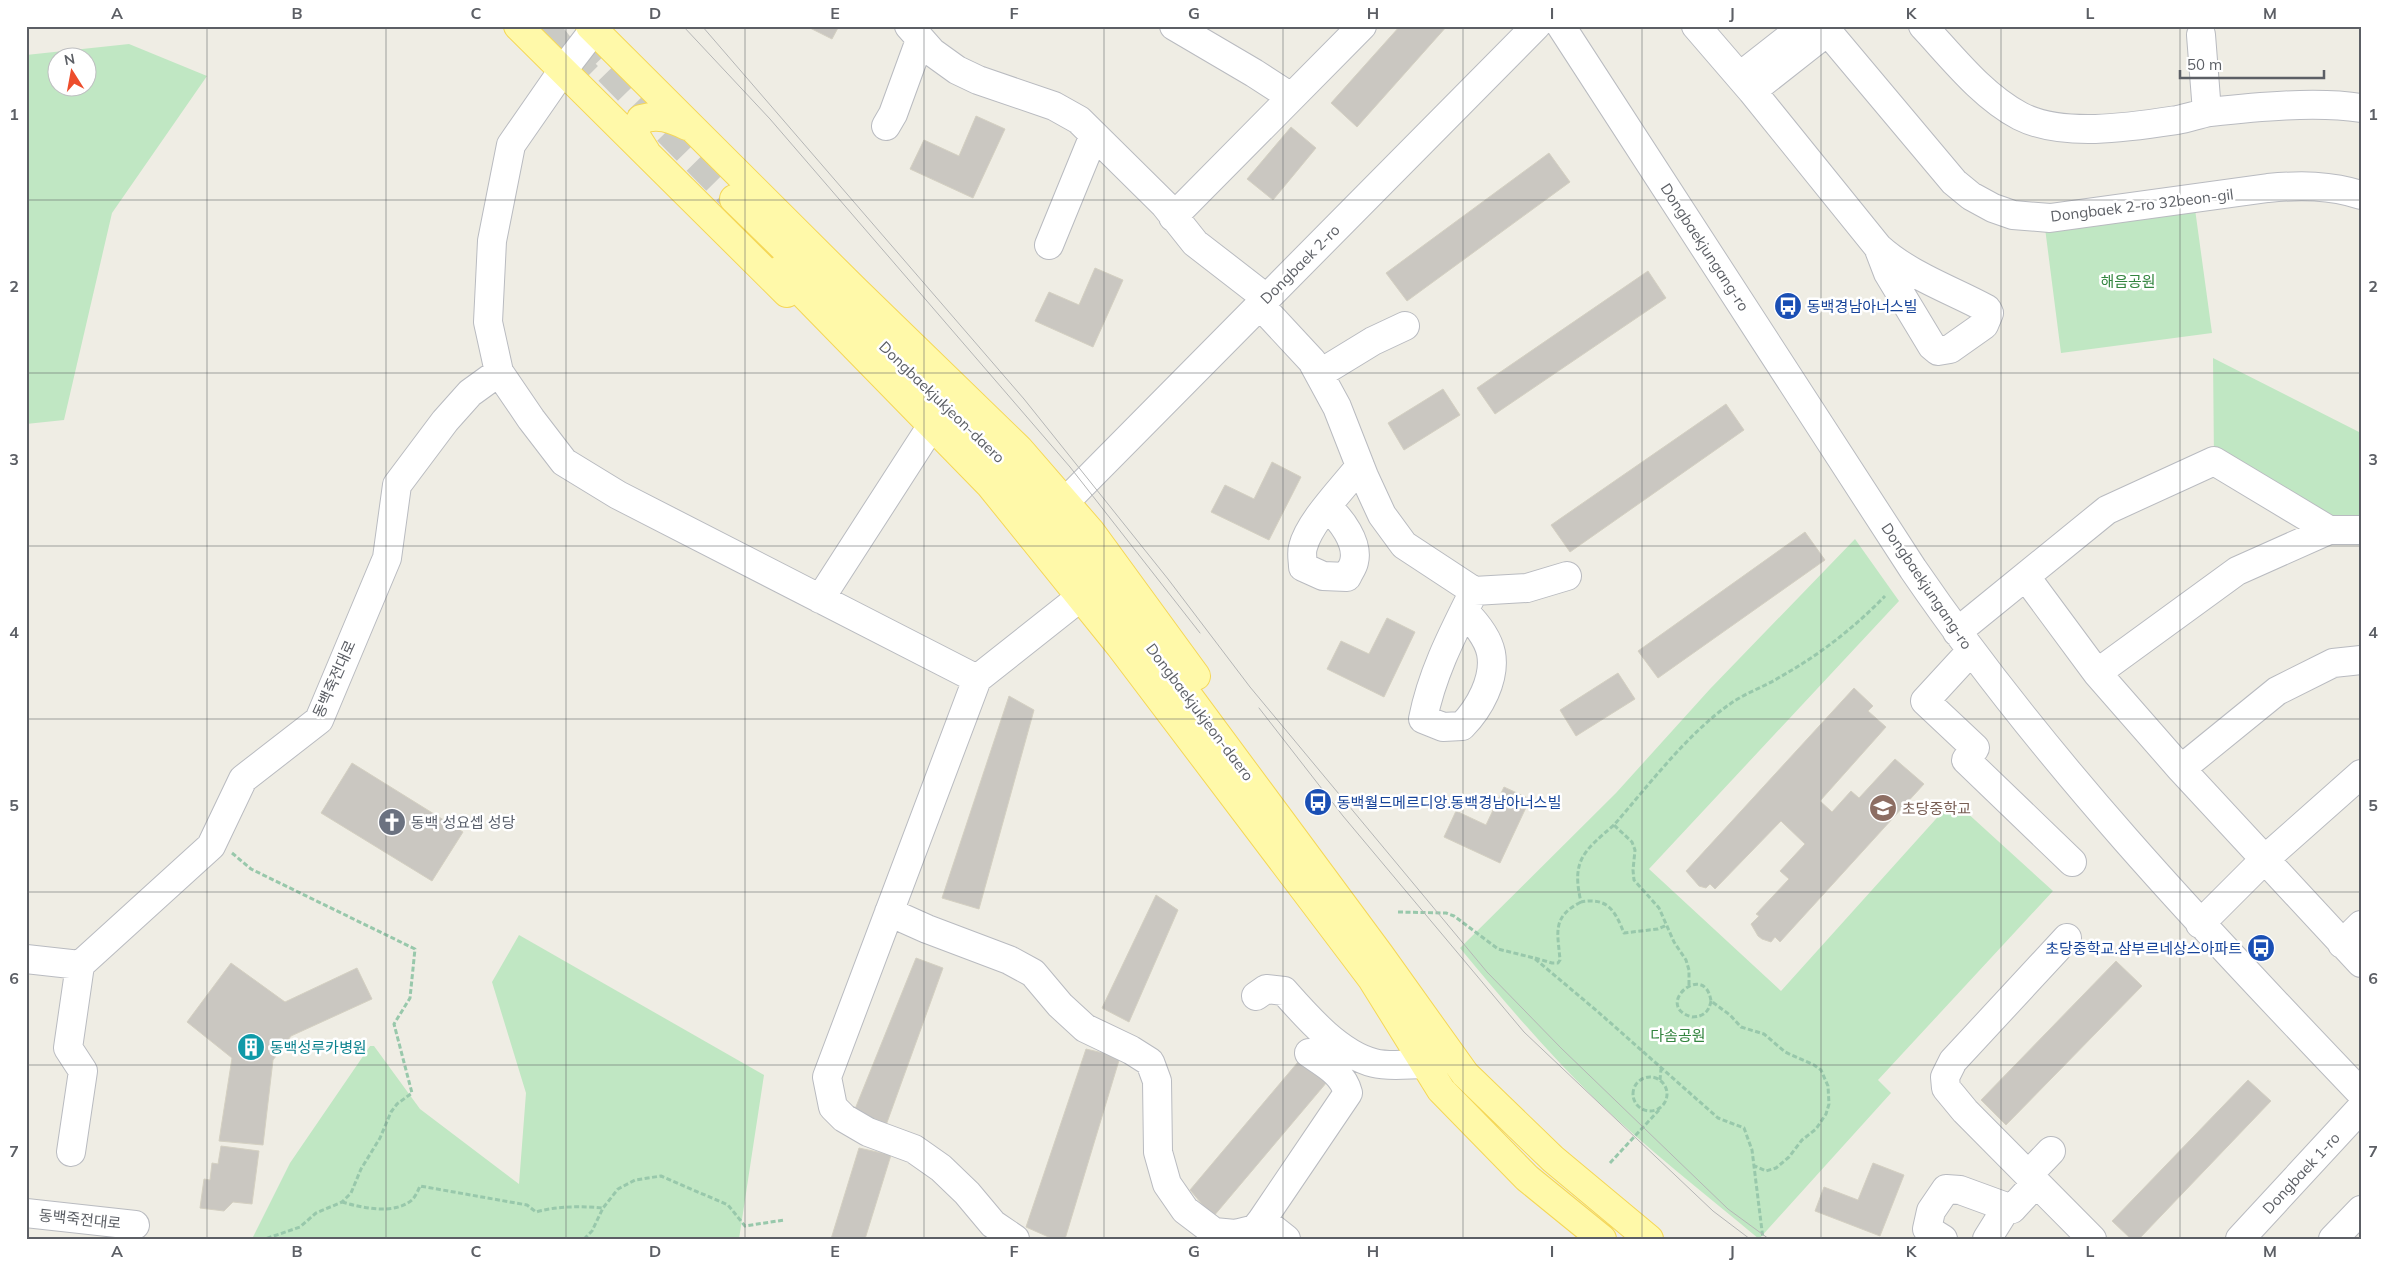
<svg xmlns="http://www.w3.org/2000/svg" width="2387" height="1265" viewBox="0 0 2387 1265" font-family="Mulish,'Noto Sans KR',sans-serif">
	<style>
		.green { fill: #c0e7c3; fill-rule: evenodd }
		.building { fill: #cac7c1; stroke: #d4d0c2 }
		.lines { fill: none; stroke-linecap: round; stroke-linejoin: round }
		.major-tunnel { stroke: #cacac4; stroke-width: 28; stroke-dasharray: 28 14; stroke-linecap: butt }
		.minor-casing { stroke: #b9bbc0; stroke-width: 30 }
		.major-casing { stroke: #f5d757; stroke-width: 30 }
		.path { stroke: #98c8ab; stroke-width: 3; stroke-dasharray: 5 2.5; stroke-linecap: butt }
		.minor { stroke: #fff; stroke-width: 28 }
		.major { stroke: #fff9a9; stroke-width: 28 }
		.tram { stroke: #b5b6b6; stroke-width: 1 }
		.grid { fill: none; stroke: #5c5f65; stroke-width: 1; stroke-opacity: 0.55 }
		.labels { text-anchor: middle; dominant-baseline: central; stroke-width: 5; stroke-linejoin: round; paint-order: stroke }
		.street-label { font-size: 15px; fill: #5c5f65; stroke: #fff }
		.park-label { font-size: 15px; fill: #33853f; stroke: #fff }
		.transit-label { font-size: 15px; fill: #164399; stroke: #fff; text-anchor: start }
		.education-label { font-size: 15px; fill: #785e54; stroke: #fff; text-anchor: start }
		.worship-label { font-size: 15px; fill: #5b616d; stroke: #fff; text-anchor: start }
		.culture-label { font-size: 15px; fill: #0d838f; stroke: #fff; text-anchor: start }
		.neatline { fill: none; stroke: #5c5f65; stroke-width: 2 }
		.grid-label { font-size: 16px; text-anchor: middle; font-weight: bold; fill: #5c5f65 }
	</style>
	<rect width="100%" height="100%" fill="#efede4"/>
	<path class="green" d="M129 44 207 76 112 213 64 420 26 424V55ZM58 58H88V88H58Z
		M2195 209 2212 333 2061 353 2045 228Z
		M2213 358 2361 433V530L2214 461Z
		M1855 539 1899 601 1649 869 1781 991 1953 800 2053 891 1878 1080 1891 1093 1759 1239C1703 1192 1646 1148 1594 1098 1546 1051 1503 1000 1460 948L1616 793 1710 689Z
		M519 935 764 1075 739 1239H252L290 1163 370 1046H374L420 1109 519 1184 526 1093 492 982Z"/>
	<path class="building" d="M806 26H839L832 39Z
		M1400 26H1447L1357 127 1331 103Z
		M976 116 1005 129 973 198 910 169 924 140 959 156Z
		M1291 127 1316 148 1273 200 1247 179Z
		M1549 153 1570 182 1407 301 1386 273Z
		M1095 268 1123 280 1093 347 1035 321 1049 292 1079 305Z
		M1648 271 1666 298 1495 414 1477 388Z
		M1443 389 1460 415 1404 450 1388 423Z
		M1726 404 1744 430 1570 552 1551 525Z
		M1272 462 1301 477 1269 540 1211 512 1225 485 1254 499Z
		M1805 532 1825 560 1658 678 1638 651Z
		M1387 618 1415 632 1384 697 1327 669 1341 641 1369 654Z
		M1618 673 1635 699 1576 736 1560 710Z
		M1854 688 1873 706 1868 711 1886 727 1820 801 1832 812 1851 791 1859 798 1895 759 1924 784 1780 942 1775 937 1771 942 1762 939 1758 936 1751 924 1759 916 1756 914 1789 879 1780 871 1805 844 1781 821 1715 889 1710 884 1706 888 1699 886 1686 871Z
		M1009 696 1034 710 979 909 942 898Z
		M352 763 463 832 432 881 321 813Z
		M1504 787 1530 799 1500 863 1444 837 1456 811 1486 825Z
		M1156 895 1178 910 1129 1022 1102 1008Z
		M916 958 943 968 885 1128 853 1114Z
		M2116 961 2142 986 2006 1125 1981 1100Z
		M231 963 285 1002 357 968 372 999 291 1036 273 1060 263 1145 219 1141 232 1058 187 1022Z
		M1086 1049 1120 1057 1065 1239H1053L1026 1227Z
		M1298 1062 1327 1082 1213 1217 1190 1190Z
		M2248 1080 2271 1101 2139 1239H2131L2112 1221Z
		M221 1146 259 1151 252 1204 233 1202 224 1211 200 1208 204 1179 210 1180 212 1163 218 1164Z
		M859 1148 891 1155 865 1239H831Z
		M1873 1163 1904 1175 1880 1236 1815 1211 1824 1187 1858 1200Z"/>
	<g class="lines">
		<path class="major-tunnel" d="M544 26 566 54 588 76
			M579 41 734 199"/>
		<g class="minor-casing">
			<path id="minor" d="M597 26 563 70 511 145 492 241 488 322 499 372 531 419 564 462 618 495 977 679
				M909 26 932 52 957 70 978 80 1054 106 1079 120 1164 204 1195 243 1266 298
				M1174 26 1254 73 1291 97
				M1561 26 1913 569C2043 759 2202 927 2361 1093
				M1696 26 1752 91 1878 247C1910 276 1950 289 1987 309L1989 313 1984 325 1950 349 1938 351 1932 346 1888 273 1878 247
				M1823 26 1954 182 1971 196 1993 208 2013 215 2050 218 2268 188C2300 185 2330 185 2361 195
				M1923 26C1952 57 1982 96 2020 116 2063 138 2131 127 2177 120 2188 118 2199 114 2210 112 2255 107 2316 101 2361 108
				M2201 35 2207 112
				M1744 73 1804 26
				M1752 91 1827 32
				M886 126 893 114 920 40
				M1173 217 1362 26
				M1049 245 1094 135
				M1259 304 1312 361 1337 407 1364 476 1382 515 1404 545 1474 591 1527 588 1567 576
				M1319 374 1373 341 1405 326
				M1065 502 1536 26
				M1327 507C1341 519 1359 543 1354 562 1353 567 1349 572 1347 577L1323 576 1303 567C1303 561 1301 553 1303 547 1309 522 1344 487 1360 466
				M2026 577 2097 673 2181 769 2361 963
				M820 599 925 436
				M1464 611C1474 621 1488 638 1491 653 1496 679 1479 709 1462 726L1443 727 1423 719C1432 673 1453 633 1474 591
				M1957 632 2107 510 2214 461 2329 530H2361
				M1971 651 1925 701 1975 748 1966 760 2072 862
				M2097 673 2237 571 2329 530
				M2181 769 2277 691 2333 663 2361 660
				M889 912 927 929 1009 960 1033 973 1060 1005 1085 1028 1131 1050 1150 1062 1157 1081 1158 1152 1167 1184 1185 1210 1214 1232 1235 1234 1255 1229 1262 1220 1286 1239
				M2200 924 2264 860 2361 774
				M2067 938 1953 1061 1945 1077 1946 1088 1965 1111 2092 1239
				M2342 944 2361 925
				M26 959 80 965 211 846 243 779 319 720 387 558 397 485 445 421 470 393 499 372
				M1256 996 1266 989 1284 991C1307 1017 1339 1054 1374 1063 1389 1067 1409 1064 1425 1064
				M71 1152 83 1071 68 1048 80 965
				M2028 1175 2051 1151
				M26 1213 135 1225
				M1262 1220 1348 1093C1343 1073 1325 1064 1309 1053
				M1015 1239 993 1224 967 1193 941 1168 914 1149 868 1132 844 1118 833 1107 827 1077 977 679 1073 603
				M1943 1239 1927 1229 1931 1211 1946 1189 1960 1190 2012 1209 2036 1183
				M1987 1239 2007 1207
				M2240 1239 2361 1108
				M2333 1239 2361 1210"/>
		</g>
		<g class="major-casing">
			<path id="major" d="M518 26 787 293
				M590 26 855 290 1019 449 1091 532 1196 676
				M646 152 634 133 641 119C659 114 670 118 687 126
				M734 199 1010 468 1104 582 1380 955 1465 1074 1553 1159 1649 1239
				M780 270 990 485 1120 646 1372 979 1441 1090 1527 1178 1602 1239"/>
		</g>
		<path class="path" d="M1614 825C1584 851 1571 860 1581 902 1608 897 1615 911 1624 933L1658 929 1667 925
			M232 853 251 869 415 949 410 998 394 1024 412 1093 397 1104 391 1112 380 1138 361 1169 351 1193 342 1202 316 1213 300 1227 265 1239
			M1398 912 1446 913 1454 916 1498 949 1534 958 1597 1011 1718 1118 1744 1128 1752 1150 1763 1239
			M1535 958 1552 963H1558L1560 960C1558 933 1551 917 1581 902
			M1689 985V970L1686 960 1674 942 1659 908 1634 880 1633 870 1635 850 1632 842 1614 825C1647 787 1689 732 1730 704 1745 693 1764 687 1780 677 1819 655 1853 629 1885 596
			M1711 1001C1709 1012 1703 1017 1692 1017 1652 1006 1705 960 1711 1001L1730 1015 1741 1027 1764 1034 1785 1052 1814 1065 1821 1070 1828 1086 1829 1104 1826 1114 1816 1129 1802 1140 1789 1157 1776 1168 1766 1171 1755 1166
			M1633 1094a17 17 0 1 1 34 0a17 17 0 1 1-34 0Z
			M1660 1080 1661 1069
			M1610 1163 1659 1110
			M342 1202C363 1208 394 1215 412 1200 415 1197 418 1191 420 1186L527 1205 536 1212C557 1206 581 1206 603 1208
			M584 1239 592 1231 603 1208 618 1189 635 1180 661 1176 728 1205 745 1226 784 1220"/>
		<use href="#minor" class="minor"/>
		<use href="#major" class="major"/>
		<path class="tram" d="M683 26 770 119 1070 467 1200 633
			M702 26 1024 399 1168 579 1250 687 1487 972 1561 1048 1728 1209 1769 1239
			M1259 708 1343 816 1524 1032 1713 1211 1750 1239"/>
	</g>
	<path class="grid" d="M207 26V1239M386 26V1239M566 26V1239M745 26V1239M924 26V1239M1104 26V1239M1283 26V1239M1463 26V1239M1642 26V1239M1821 26V1239M2001 26V1239M2180 26V1239M26 200H2361M26 373H2361M26 546H2361M26 719H2361M26 892H2361M26 1065H2361"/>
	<defs>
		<g id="bus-disc" transform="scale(1.4375)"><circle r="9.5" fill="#1a4fb4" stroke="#fff"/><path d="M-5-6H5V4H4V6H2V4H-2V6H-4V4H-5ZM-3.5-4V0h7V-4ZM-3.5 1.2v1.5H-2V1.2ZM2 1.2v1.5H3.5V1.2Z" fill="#fff"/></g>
		<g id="school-disc" transform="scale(1.4375)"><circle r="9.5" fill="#8d6e63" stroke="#fff"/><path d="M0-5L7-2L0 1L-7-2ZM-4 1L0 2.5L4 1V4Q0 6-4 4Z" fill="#fff"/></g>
		<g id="church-disc" transform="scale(1.4375)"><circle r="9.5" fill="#6b7280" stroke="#fff"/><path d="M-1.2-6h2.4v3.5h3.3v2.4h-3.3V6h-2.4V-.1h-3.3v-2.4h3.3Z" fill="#fff"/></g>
		<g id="building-disc" transform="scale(1.4375)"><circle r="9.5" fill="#0f9aa8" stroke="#fff"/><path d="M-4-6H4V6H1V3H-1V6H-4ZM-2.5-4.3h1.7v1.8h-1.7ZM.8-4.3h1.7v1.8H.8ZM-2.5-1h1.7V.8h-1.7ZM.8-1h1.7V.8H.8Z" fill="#fff"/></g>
	</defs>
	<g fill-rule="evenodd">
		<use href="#bus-disc" x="1788" y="306"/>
		<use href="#bus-disc" x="1318" y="802"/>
		<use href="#school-disc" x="1883" y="808"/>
		<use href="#church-disc" x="392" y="822"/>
		<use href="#bus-disc" x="2261" y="948"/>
		<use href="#building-disc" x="251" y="1047"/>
	</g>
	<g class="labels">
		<g class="street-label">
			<text transform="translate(2142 205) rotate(-7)">Dongbaek 2-ro 32beon-gil</text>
			<text transform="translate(1705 247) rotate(57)">Dongbaekjungang-ro</text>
			<text transform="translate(1300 264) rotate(-45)">Dongbaek 2-ro</text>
			<text transform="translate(942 402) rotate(44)">Dongbaekjukjeon-daero</text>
			<text transform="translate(1927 586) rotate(56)">Dongbaekjungang-ro</text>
			<text transform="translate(334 679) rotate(-66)">동백죽전대로</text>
			<text transform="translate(1200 712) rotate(53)">Dongbaekjukjeon-daero</text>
			<text transform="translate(2301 1173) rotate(-47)">Dongbaek 1-ro</text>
			<text transform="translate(80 1219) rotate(6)">동백죽전대로</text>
		</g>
		<g class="park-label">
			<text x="2128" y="281">해음공원</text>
			<text x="1678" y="1035">다솜공원</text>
		</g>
		<g class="transit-label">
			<text x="1807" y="306">동백경남아너스빌</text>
			<text x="1337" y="802">동백월드메르디앙.동백경남아너스빌</text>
			<text x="2242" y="948" text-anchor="end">초당중학교.삼부르네상스아파트</text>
		</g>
		<g class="education-label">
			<text x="1902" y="808">초당중학교</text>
		</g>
		<g class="worship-label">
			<text x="411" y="822">동백 성요셉 성당</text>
		</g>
		<g class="culture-label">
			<text x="270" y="1047">동백성루카병원</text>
		</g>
	</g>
	<rect width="2387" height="1265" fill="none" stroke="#ffffff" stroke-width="55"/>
	<g transform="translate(72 72) rotate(349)"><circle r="24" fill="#ffffff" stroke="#bebfc1"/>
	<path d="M0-4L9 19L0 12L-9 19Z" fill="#ed4d2c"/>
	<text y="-8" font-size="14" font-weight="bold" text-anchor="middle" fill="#5c5f65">N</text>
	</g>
	<path d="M2180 70v8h144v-8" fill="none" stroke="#5c5f65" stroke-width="2.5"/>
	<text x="2187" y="70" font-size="15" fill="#5c5f65" stroke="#ffffff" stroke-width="4" paint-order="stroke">50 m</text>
	<rect x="28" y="28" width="2332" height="1210" class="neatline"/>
	<g class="grid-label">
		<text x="117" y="19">A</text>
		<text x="297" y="19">B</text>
		<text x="476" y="19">C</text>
		<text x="655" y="19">D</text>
		<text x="835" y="19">E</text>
		<text x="1014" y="19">F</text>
		<text x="1194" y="19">G</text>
		<text x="1373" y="19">H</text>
		<text x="1552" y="19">I</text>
		<text x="1732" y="19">J</text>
		<text x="1911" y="19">K</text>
		<text x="2090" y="19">L</text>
		<text x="2270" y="19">M</text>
		<text x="14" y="120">1</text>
		<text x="2373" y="120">1</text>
		<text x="14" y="292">2</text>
		<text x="2373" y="292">2</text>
		<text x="14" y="465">3</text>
		<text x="2373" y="465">3</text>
		<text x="14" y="638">4</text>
		<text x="2373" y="638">4</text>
		<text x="14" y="811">5</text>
		<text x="2373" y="811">5</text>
		<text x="14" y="984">6</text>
		<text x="2373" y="984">6</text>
		<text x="14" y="1157">7</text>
		<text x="2373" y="1157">7</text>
		<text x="117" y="1257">A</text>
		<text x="297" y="1257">B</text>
		<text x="476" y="1257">C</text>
		<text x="655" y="1257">D</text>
		<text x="835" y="1257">E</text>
		<text x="1014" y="1257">F</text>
		<text x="1194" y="1257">G</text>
		<text x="1373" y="1257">H</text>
		<text x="1552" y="1257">I</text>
		<text x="1732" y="1257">J</text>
		<text x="1911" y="1257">K</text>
		<text x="2090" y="1257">L</text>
		<text x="2270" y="1257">M</text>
	</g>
</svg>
